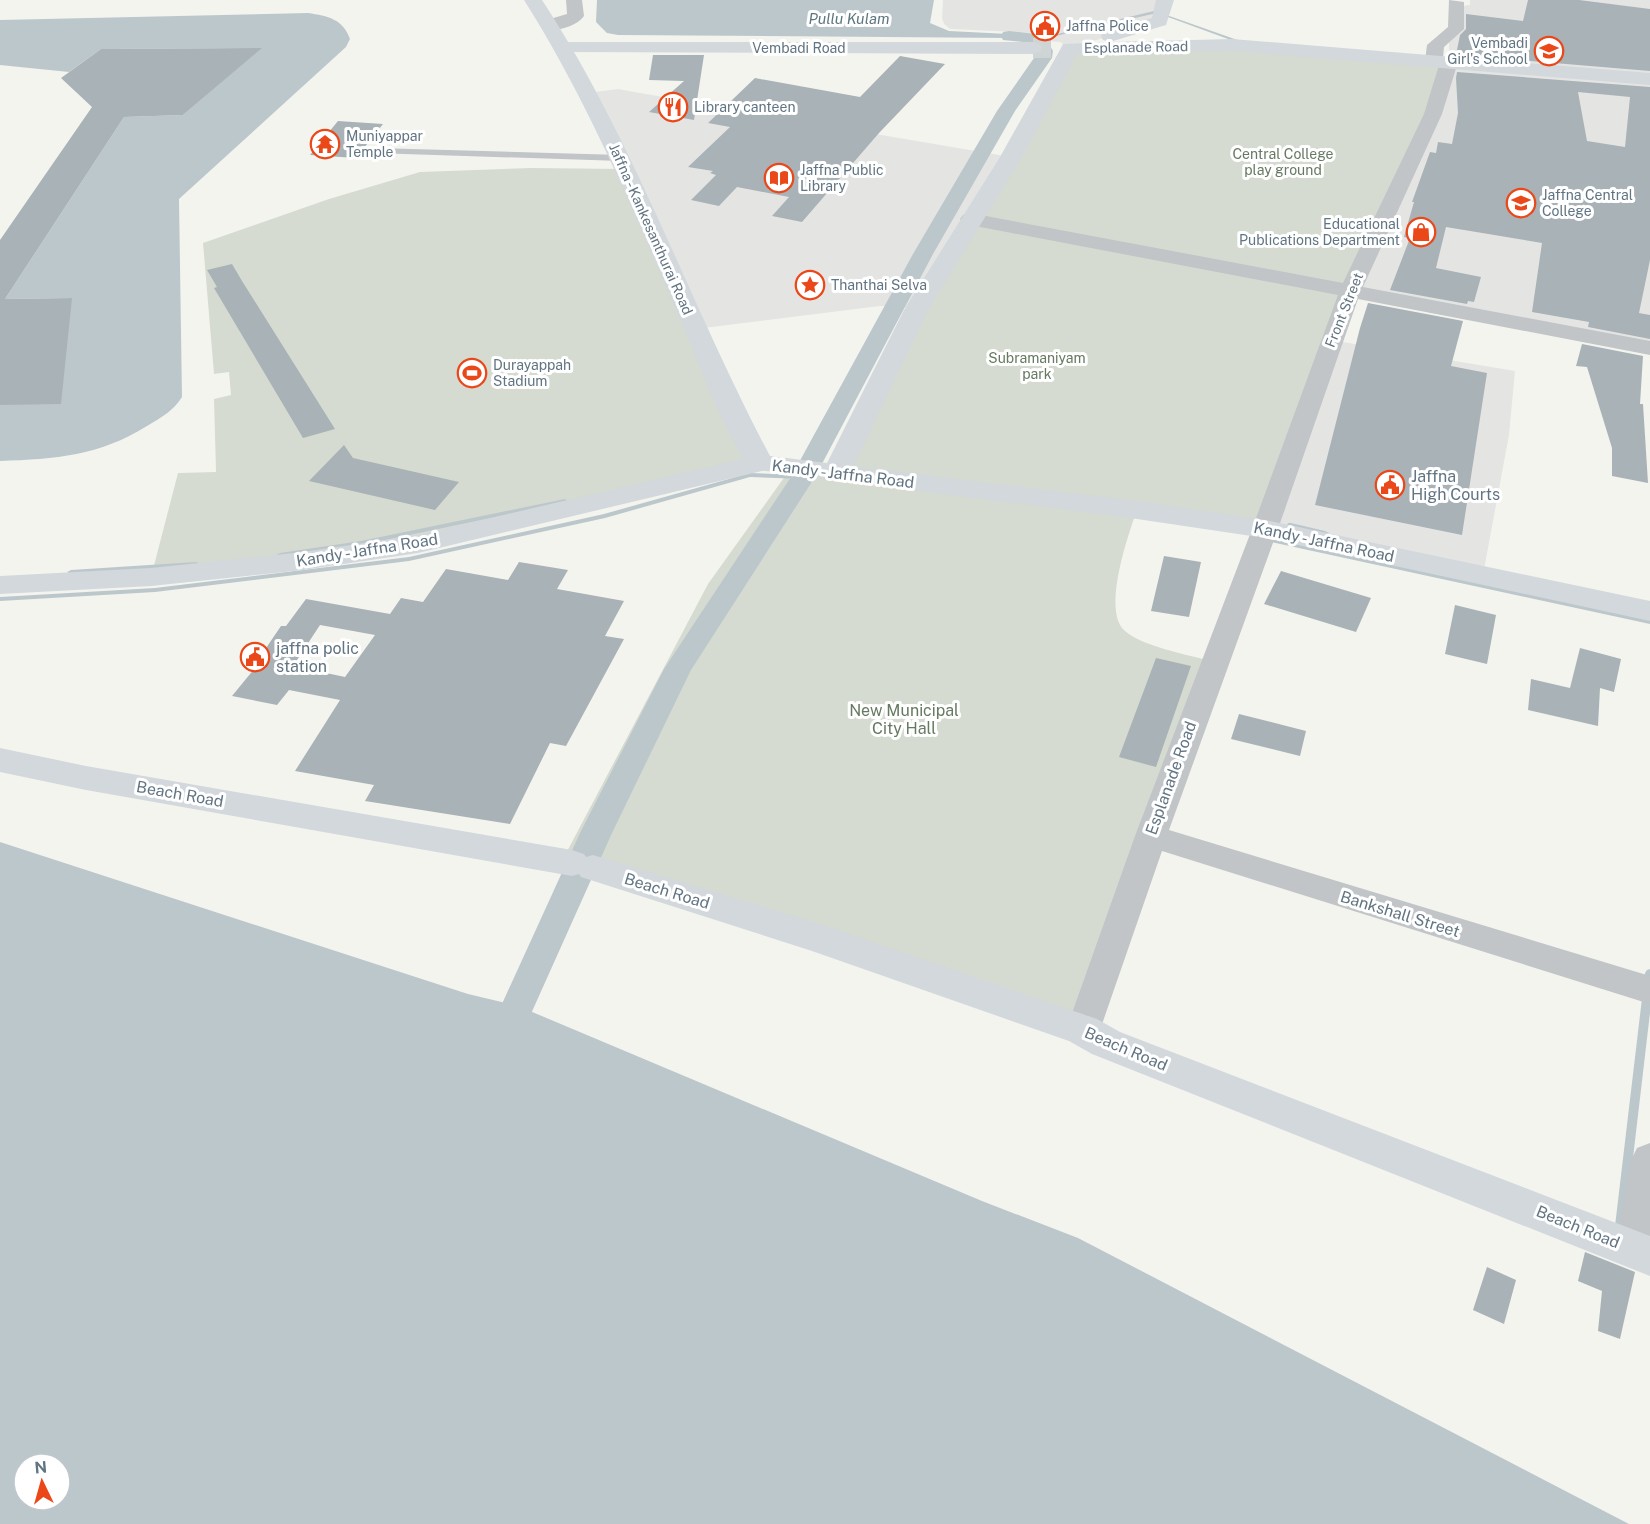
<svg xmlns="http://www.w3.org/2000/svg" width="1650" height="1524" viewBox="0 0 1650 1524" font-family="'Public Sans',sans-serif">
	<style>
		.built { fill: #e4e5e3 }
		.green { fill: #d5dbd0 }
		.water { fill: #bcc7cc; fill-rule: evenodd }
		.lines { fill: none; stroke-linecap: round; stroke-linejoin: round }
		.stream { fill: #bcc7cc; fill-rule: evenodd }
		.canal { fill: #bcc7cc; fill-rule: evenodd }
		.building { fill: #a9b2b6; fill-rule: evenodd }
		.secondary-tunnel { stroke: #cfd4d4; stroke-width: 20; stroke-dasharray: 20 10; stroke-linecap: butt }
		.lane { fill: #c1c5c8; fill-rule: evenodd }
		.street { fill: #c1c5c8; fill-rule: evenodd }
		.secondary { fill: #d2d8dc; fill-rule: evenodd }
		.primary { fill: #d2d8dc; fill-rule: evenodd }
		.highway { fill: #d2d8dc; fill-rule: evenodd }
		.labels { text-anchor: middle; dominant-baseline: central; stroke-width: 6; stroke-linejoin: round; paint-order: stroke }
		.far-poi-label { font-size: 14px; fill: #617482; stroke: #fff; text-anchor: start }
		.far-street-label { font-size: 14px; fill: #617482; stroke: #fff }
		.far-park-label { font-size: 14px; fill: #667961; stroke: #fff }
		.far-water-label { font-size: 15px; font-style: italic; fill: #5d7780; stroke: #fff }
		.street-label { font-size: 16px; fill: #617482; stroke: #fff }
		.poi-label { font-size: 16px; fill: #617482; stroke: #fff; text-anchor: start }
		.park-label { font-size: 16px; fill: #667961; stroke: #fff }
	</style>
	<rect width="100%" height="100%" fill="#f4f4ef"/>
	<path class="built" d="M943 0H1165L1160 21 1070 48 1060 42 1021 39 1016 32 950 29 944 24 942 18Z
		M1470 0H1650V348L1350 291 1449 62V39L1460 6 1470 5Z
		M618 89 770 116 1011 157 916 310 898 306H880L696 329 587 93Z
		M1331 340 1515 371 1509 435 1483 575 1265 529Z"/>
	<path class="green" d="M1232 45 1449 62 1350 291 1265 529 1137 510C1128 535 1104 605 1122 628 1137 646 1191 655 1214 662L1083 1030 562 861 708 584 791 468 837 473 1070 48Z
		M531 168 626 169 760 463 418 544 151 577 178 473 216 472 214 399 231 395 229 372 214 374 203 243 329 199 420 172Z"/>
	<path class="water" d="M597 0H934L930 23 949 31 1009 34V38L618 35 607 33 596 22Z
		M308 13C328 16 343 19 350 39L346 47 179 199 182 397C173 411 162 417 147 426 99 456 56 459 0 461V405L71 298 5 299 124 117 183 115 261 48 101 49 69 72 0 65V20Z
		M0 842 468 994 518 1006 982 1201 1078 1238 1629 1524H0ZM24 1464H60V1500H24Z"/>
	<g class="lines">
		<path class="stream" d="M1157 0H1161L1158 12 1243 42 1239 43 1157 13 1038 40 1036 39 1154 11Z
			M750 473 803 475 806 477 803 479 750 477 605 518 409 561 155 592 0 601V597L155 588 409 557 604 514Z
			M565 499 568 501 567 502 361 545 280 557 276 555 280 553 361 541Z
			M1288 523H1291L1325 531 1329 533 1325 535 1291 527H1288L1287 525Z
			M1268 538H1271L1650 620V624L1271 542H1268L1267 540Z
			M196 562 200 564 199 566 71 574 67 572 71 570Z
			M1650 969V1013L1625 1226 1624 1229 1620 1231 1616 1229 1615 1226 1645 973 1647 970Z"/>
		<path class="canal" d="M1009 31 1044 35 1053 51 1052 58 1015 111 933 254 815 477 691 670 612 833 530 1016 518 1020 506 1016 501 1006 580 833 664 669 791 477 913 254 997 111 1034 58 1035 51 1032 43 1003 40 1001 36 1003 32Z"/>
	</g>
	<path class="building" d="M1528 0H1579L1650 9V71L1456 55 1460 35 1466 29V14L1523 21Z
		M262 48 183 115 124 117 5 299 72 298 61 404 0 405V240L92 107 61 78 101 49Z
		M653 55H704L694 120 649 112 684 81 649 80Z
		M900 56 945 64 879 133 802 222 772 216 789 197 737 187 719 206 691 200 716 175 710 173 713 171 688 167 730 127 708 123 755 78 860 97Z
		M1457 72 1650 87V260L1639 313 1650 315V339L1588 327 1589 322 1532 312 1542 243 1446 227 1436 268 1481 277 1474 302 1468 301 1467 304 1390 290 1410 238 1404 237 1414 202H1412L1430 152 1436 153 1438 142 1452 144 1458 113 1456 78ZM1578 92 1630 97 1625 147 1587 141Z
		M338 121 383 124 356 158 310 155Z
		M232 264 242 281 335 429 303 438 214 288 217 287 207 270Z
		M1368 303 1463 321 1451 366 1487 373 1462 535 1315 505 1360 328Z
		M1582 344 1643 356 1640 404H1643L1648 483 1612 476V448L1587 367 1576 366Z
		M344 445 353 458 459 482 435 510 309 481Z
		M1164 556 1201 562 1189 617 1151 611Z
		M519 562 568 570 557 589 624 601 605 636 624 639 566 746 550 743 510 824 365 801 374 785 295 771 340 700 289 690 277 705 232 696 268 652 264 651 281 626H286L306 599 390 614 401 598 423 602 446 569 508 580ZM320 625 375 635 345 677 293 666Z
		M1281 571 1371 598 1356 632 1264 604Z
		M1455 605 1496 615 1487 664 1445 654Z
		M1580 648 1621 659 1614 692 1600 688 1598 726 1528 710 1531 679 1570 688Z
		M1156 658 1191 666 1156 767 1119 757Z
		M1239 714 1306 731 1300 756 1231 739Z
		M1585 1252 1635 1272 1620 1339 1598 1331 1602 1291 1578 1281Z
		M1487 1267 1516 1280 1504 1324 1473 1310Z"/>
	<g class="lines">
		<path class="secondary-tunnel" d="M1033 48H1051"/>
		<path class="lane" d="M376 148 621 155 626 158 621 161 373 153 371 151Z"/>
		<path class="street" d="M566 0H582L584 16C576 27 556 32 543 29L541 25 543 21 567 14Z
			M1449 0 1464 2V29L1444 47 1443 58H1455L1458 62 1442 114 1363 287 1650 341V355L1358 299 1278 529 1169 830 1650 976V1004L1162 851 1100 1030 1095 1040 1083 1045 1071 1040 1066 1030 1135 836 1252 529 1338 295 970 225 963 223 960 219 963 215 970 213 1343 283 1424 114 1439 65H1428L1425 61 1427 45 1448 27Z
			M1650 1143V1260L1649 1263 1635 1268 1621 1263 1616 1250 1631 1160 1637 1148Z"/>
		<path class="secondary" d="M1156 0H1174L1166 25 1110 42 1232 39 1650 73V85L1232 51 1077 54 1022 157 928 310 850 473 846 479 836 481 826 479 822 473 904 310 1000 157 1061 48 1063 44 1110 42 1103 40 1101 36 1103 32 1152 18Z
			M564 42H1033L1040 44 1042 48 1040 52 1033 54 557 52 555 48 557 44Z
			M0 748 86 766 572 850 584 854 586 857 593 855 820 924 1097 1019 1120 1032 1650 1236V1276L1092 1054 1069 1041 812 951 581 877 579 874 572 876 86 790 0 772Z"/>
		<path class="primary" d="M760 455 770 457 774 463 770 469 418 553 303 570 151 586 0 594V576L151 568 303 552 418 535Z"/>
		<path class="highway" d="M524 0H542C636 143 690 306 770 456L1137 501 1265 520 1650 601V621L1265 538 1137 519 750 469C720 424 698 361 677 312 631 205 586 98 524 0Z"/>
	</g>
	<defs>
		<g id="civic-ring" transform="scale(1.5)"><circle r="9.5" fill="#fff" stroke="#eb4819" stroke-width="1.5"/><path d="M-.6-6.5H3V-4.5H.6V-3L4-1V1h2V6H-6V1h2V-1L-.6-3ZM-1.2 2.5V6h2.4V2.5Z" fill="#eb4819"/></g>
		<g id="school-ring" transform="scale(1.5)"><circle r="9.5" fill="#fff" stroke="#eb4819" stroke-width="1.5"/><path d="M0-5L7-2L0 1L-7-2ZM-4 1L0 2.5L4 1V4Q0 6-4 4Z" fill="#eb4819"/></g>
		<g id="restaurant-ring" transform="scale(1.5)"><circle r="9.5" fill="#fff" stroke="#eb4819" stroke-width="1.5"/><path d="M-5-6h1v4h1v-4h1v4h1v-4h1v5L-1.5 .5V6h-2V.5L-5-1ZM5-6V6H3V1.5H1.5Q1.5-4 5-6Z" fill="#eb4819"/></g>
		<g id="temple-ring" transform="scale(1.5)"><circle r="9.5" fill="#fff" stroke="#eb4819" stroke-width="1.5"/><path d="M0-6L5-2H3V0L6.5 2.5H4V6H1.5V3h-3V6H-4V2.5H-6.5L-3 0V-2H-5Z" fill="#eb4819"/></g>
		<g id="library-ring" transform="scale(1.5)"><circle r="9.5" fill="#fff" stroke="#eb4819" stroke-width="1.5"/><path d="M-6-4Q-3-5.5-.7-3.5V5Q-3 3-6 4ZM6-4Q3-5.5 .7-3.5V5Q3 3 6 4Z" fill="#eb4819"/></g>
		<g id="shop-ring" transform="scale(1.5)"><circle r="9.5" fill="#fff" stroke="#eb4819" stroke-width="1.5"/><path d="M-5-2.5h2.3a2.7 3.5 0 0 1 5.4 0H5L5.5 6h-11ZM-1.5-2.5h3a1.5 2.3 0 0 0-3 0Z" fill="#eb4819"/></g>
		<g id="sight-ring" transform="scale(1.5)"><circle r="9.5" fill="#fff" stroke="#eb4819" stroke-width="1.5"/><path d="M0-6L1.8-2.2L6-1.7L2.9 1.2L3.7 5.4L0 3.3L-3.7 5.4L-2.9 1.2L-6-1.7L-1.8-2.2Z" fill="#eb4819"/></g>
		<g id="stadium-ring" transform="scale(1.5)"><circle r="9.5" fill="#fff" stroke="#eb4819" stroke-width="1.5"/><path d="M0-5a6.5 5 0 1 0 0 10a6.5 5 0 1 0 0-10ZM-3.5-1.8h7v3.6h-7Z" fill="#eb4819"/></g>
	</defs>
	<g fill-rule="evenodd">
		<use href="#civic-ring" x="1045" y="26"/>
		<use href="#school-ring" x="1549" y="51"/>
		<use href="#restaurant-ring" x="673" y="107"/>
		<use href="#temple-ring" x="325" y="144"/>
		<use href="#library-ring" x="779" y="178"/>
		<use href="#school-ring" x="1521" y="203"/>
		<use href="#shop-ring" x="1421" y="232"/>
		<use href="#sight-ring" x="810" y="285"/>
		<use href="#stadium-ring" x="472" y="373"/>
		<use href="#civic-ring" x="1390" y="485"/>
		<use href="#civic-ring" x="255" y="657"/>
	</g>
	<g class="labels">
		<g class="far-poi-label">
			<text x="1066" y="26">Jaffna Police</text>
			<text x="1528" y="43" text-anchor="end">Vembadi<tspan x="1528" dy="16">Girl's School</tspan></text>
			<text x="694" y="107">Library canteen</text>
			<text x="346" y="136">Muniyappar<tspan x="346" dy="16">Temple</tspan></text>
			<text x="800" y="170">Jaffna Public<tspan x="800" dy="16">Library</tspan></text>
			<text x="1542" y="195">Jaffna Central<tspan x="1542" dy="16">College</tspan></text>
			<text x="1400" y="224" text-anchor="end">Educational<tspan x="1400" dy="16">Publications Department</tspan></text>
			<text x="831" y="285">Thanthai Selva</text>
			<text x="493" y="365">Durayappah<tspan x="493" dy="16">Stadium</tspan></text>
		</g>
		<g class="far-street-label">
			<text transform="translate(1136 47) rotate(-1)">Esplanade Road</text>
			<text x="799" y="48">Vembadi Road</text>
			<text transform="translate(651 229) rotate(66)">Jaffna - Kankesanthurai Road</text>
			<text transform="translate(1344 310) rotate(-68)">Front Street</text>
		</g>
		<g class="far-park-label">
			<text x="1283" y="154">Central College<tspan x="1283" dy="16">play ground</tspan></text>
			<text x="1037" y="358">Subramaniyam<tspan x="1037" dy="16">park</tspan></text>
		</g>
		<g class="far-water-label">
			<text x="849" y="18">Pullu Kulam</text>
		</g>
		<g class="street-label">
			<text transform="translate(843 474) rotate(7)">Kandy - Jaffna Road</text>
			<text transform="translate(1324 542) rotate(12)">Kandy - Jaffna Road</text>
			<text transform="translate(367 550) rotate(-9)">Kandy - Jaffna Road</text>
			<text transform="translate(1171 778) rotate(-70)">Esplanade Road</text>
			<text transform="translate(180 794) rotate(10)">Beach Road</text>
			<text transform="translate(667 891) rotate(17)">Beach Road</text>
			<text transform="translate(1400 914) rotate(17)">Bankshall Street</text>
			<text transform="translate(1126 1049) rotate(23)">Beach Road</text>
			<text transform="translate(1578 1227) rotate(22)">Beach Road</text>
		</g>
		<g class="poi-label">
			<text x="1411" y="476">Jaffna<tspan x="1411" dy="18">High Courts</tspan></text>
			<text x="276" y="648">jaffna polic<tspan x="276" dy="18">station</tspan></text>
		</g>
		<g class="park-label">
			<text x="904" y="710">New Municipal<tspan x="904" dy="18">City Hall</tspan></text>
		</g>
	</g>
	<g transform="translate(42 1482) rotate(355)"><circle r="28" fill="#ffffff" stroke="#c0c7cd" stroke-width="1.5"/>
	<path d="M0-4.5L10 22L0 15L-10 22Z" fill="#eb4819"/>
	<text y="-9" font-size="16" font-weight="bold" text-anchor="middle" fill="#617482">N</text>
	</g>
</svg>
